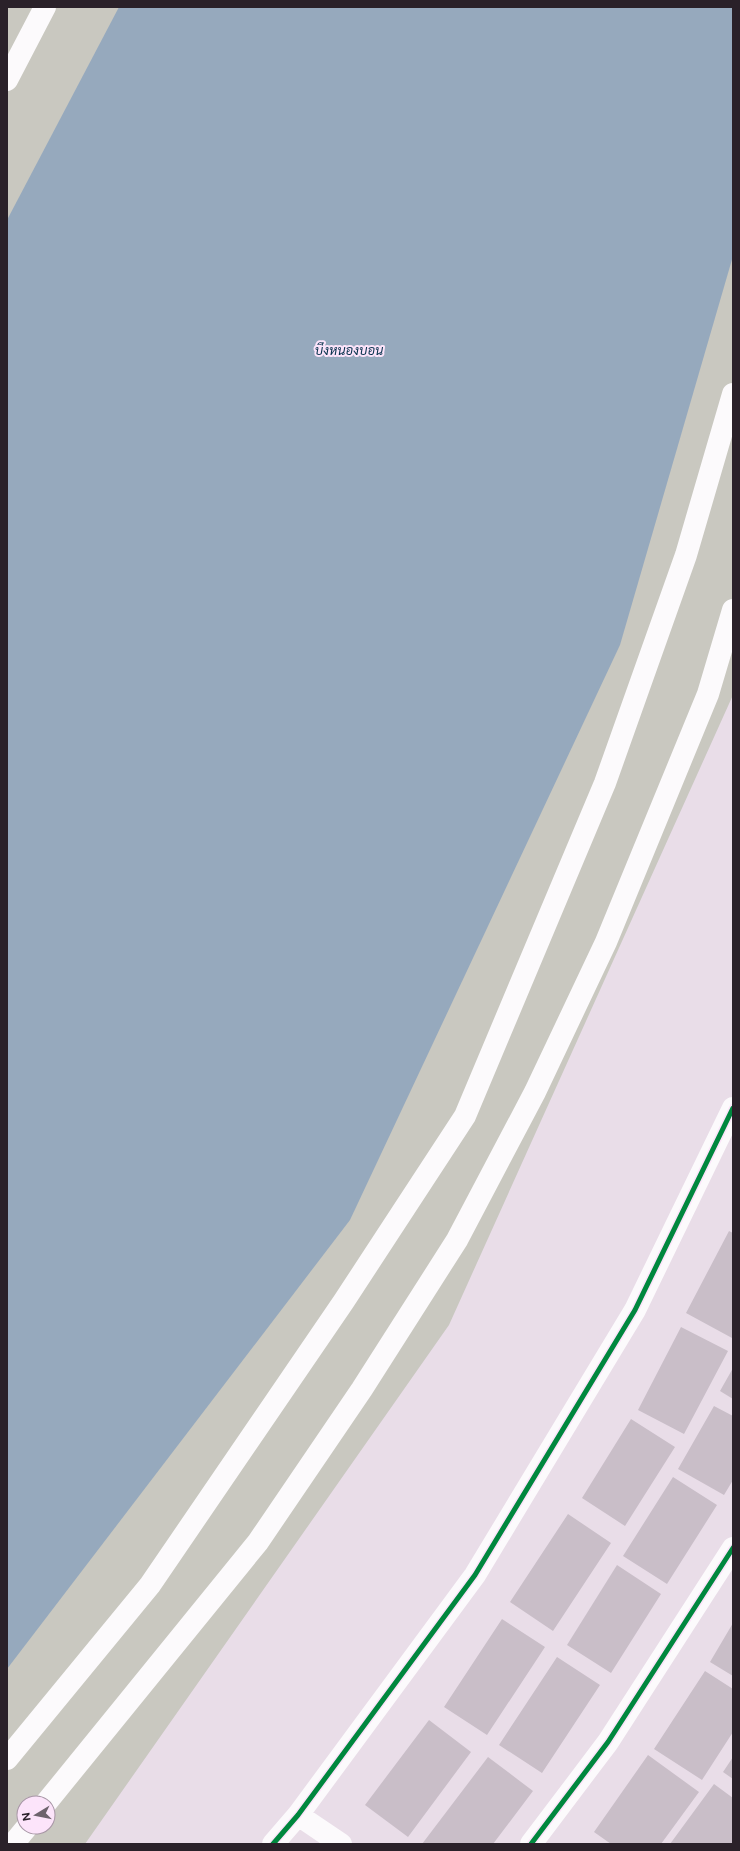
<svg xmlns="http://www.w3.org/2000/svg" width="740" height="1851" viewBox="0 0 740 1851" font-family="Figtree,Sarabun,sans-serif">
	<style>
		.green { fill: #c9c8c0; fill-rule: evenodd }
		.water { fill: #96a9bd }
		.building { fill: #c9bec8 }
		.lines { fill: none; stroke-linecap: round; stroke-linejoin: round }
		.minor { stroke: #fcfafc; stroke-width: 22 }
		.cycleway-casing { stroke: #fce4fa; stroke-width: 8 }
		.cycleway { stroke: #00873e; stroke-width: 5 }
		.labels { text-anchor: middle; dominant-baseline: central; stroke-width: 4; stroke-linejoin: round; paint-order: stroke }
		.water-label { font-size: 13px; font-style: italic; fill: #05304b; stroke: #fce4fa }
	</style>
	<rect width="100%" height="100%" fill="#e9dde8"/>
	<path class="green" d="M7 7H733V695L449 1325 85 1844H7ZM24 1803H48V1827H24Z"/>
	<path class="water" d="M119 7H733V256L620 645 350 1220 7 1669V220Z"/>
	<path class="building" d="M729 1231 733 1233 732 1338 686 1313Z
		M681 1327 728 1351 684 1434 638 1410Z
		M733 1368V1399L720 1391Z
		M714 1406 733 1416V1480L724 1495 678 1469Z
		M631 1419 675 1447 625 1526 582 1498Z
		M673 1477 717 1505 667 1584 623 1556Z
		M568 1514 611 1543 553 1631 510 1602Z
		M617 1565 661 1594 611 1673 567 1645Z
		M502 1619 545 1647 487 1735 444 1707Z
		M733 1623V1676L710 1662Z
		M557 1657 600 1685 542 1773 499 1745Z
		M705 1671 733 1689V1732L702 1780 654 1749Z
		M429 1720 471 1752 408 1837 365 1805Z
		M648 1755 699 1792 661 1844H611L594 1832Z
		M488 1757 533 1791 493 1844H422Z
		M733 1757V1779L723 1772Z
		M714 1784 733 1798V1844H670Z"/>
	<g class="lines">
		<path class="minor" d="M7 80 45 7
			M7 1759 150 1585 344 1301 465 1116 605 783 686 555 733 394
			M46 1803 258 1542 362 1389 457 1240 535 1092 606 942 708 694 733 610
			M298 1815 341 1844
			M13 1844 27 1827
			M273 1844 298 1815 475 1575 635 1310 733 1108
			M531 1844 608 1742 733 1548"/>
		<g class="cycleway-casing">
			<path id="cycleway" d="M273 1844 298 1815 475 1575 635 1310 733 1108
				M531 1844 608 1742 733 1548"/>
		</g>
		<use href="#cycleway" class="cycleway"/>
	</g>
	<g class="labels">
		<g class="water-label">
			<text x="349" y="350">บึงหนองบอน</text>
		</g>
	</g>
	<rect width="740" height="1851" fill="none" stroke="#2a2129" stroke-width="16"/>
	<g transform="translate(36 1815) rotate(260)"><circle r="19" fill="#fce4fa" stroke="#a896a6"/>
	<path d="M0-3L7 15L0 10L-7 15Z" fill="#6d636c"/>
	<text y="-6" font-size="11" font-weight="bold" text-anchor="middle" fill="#2a2129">N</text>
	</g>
</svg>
